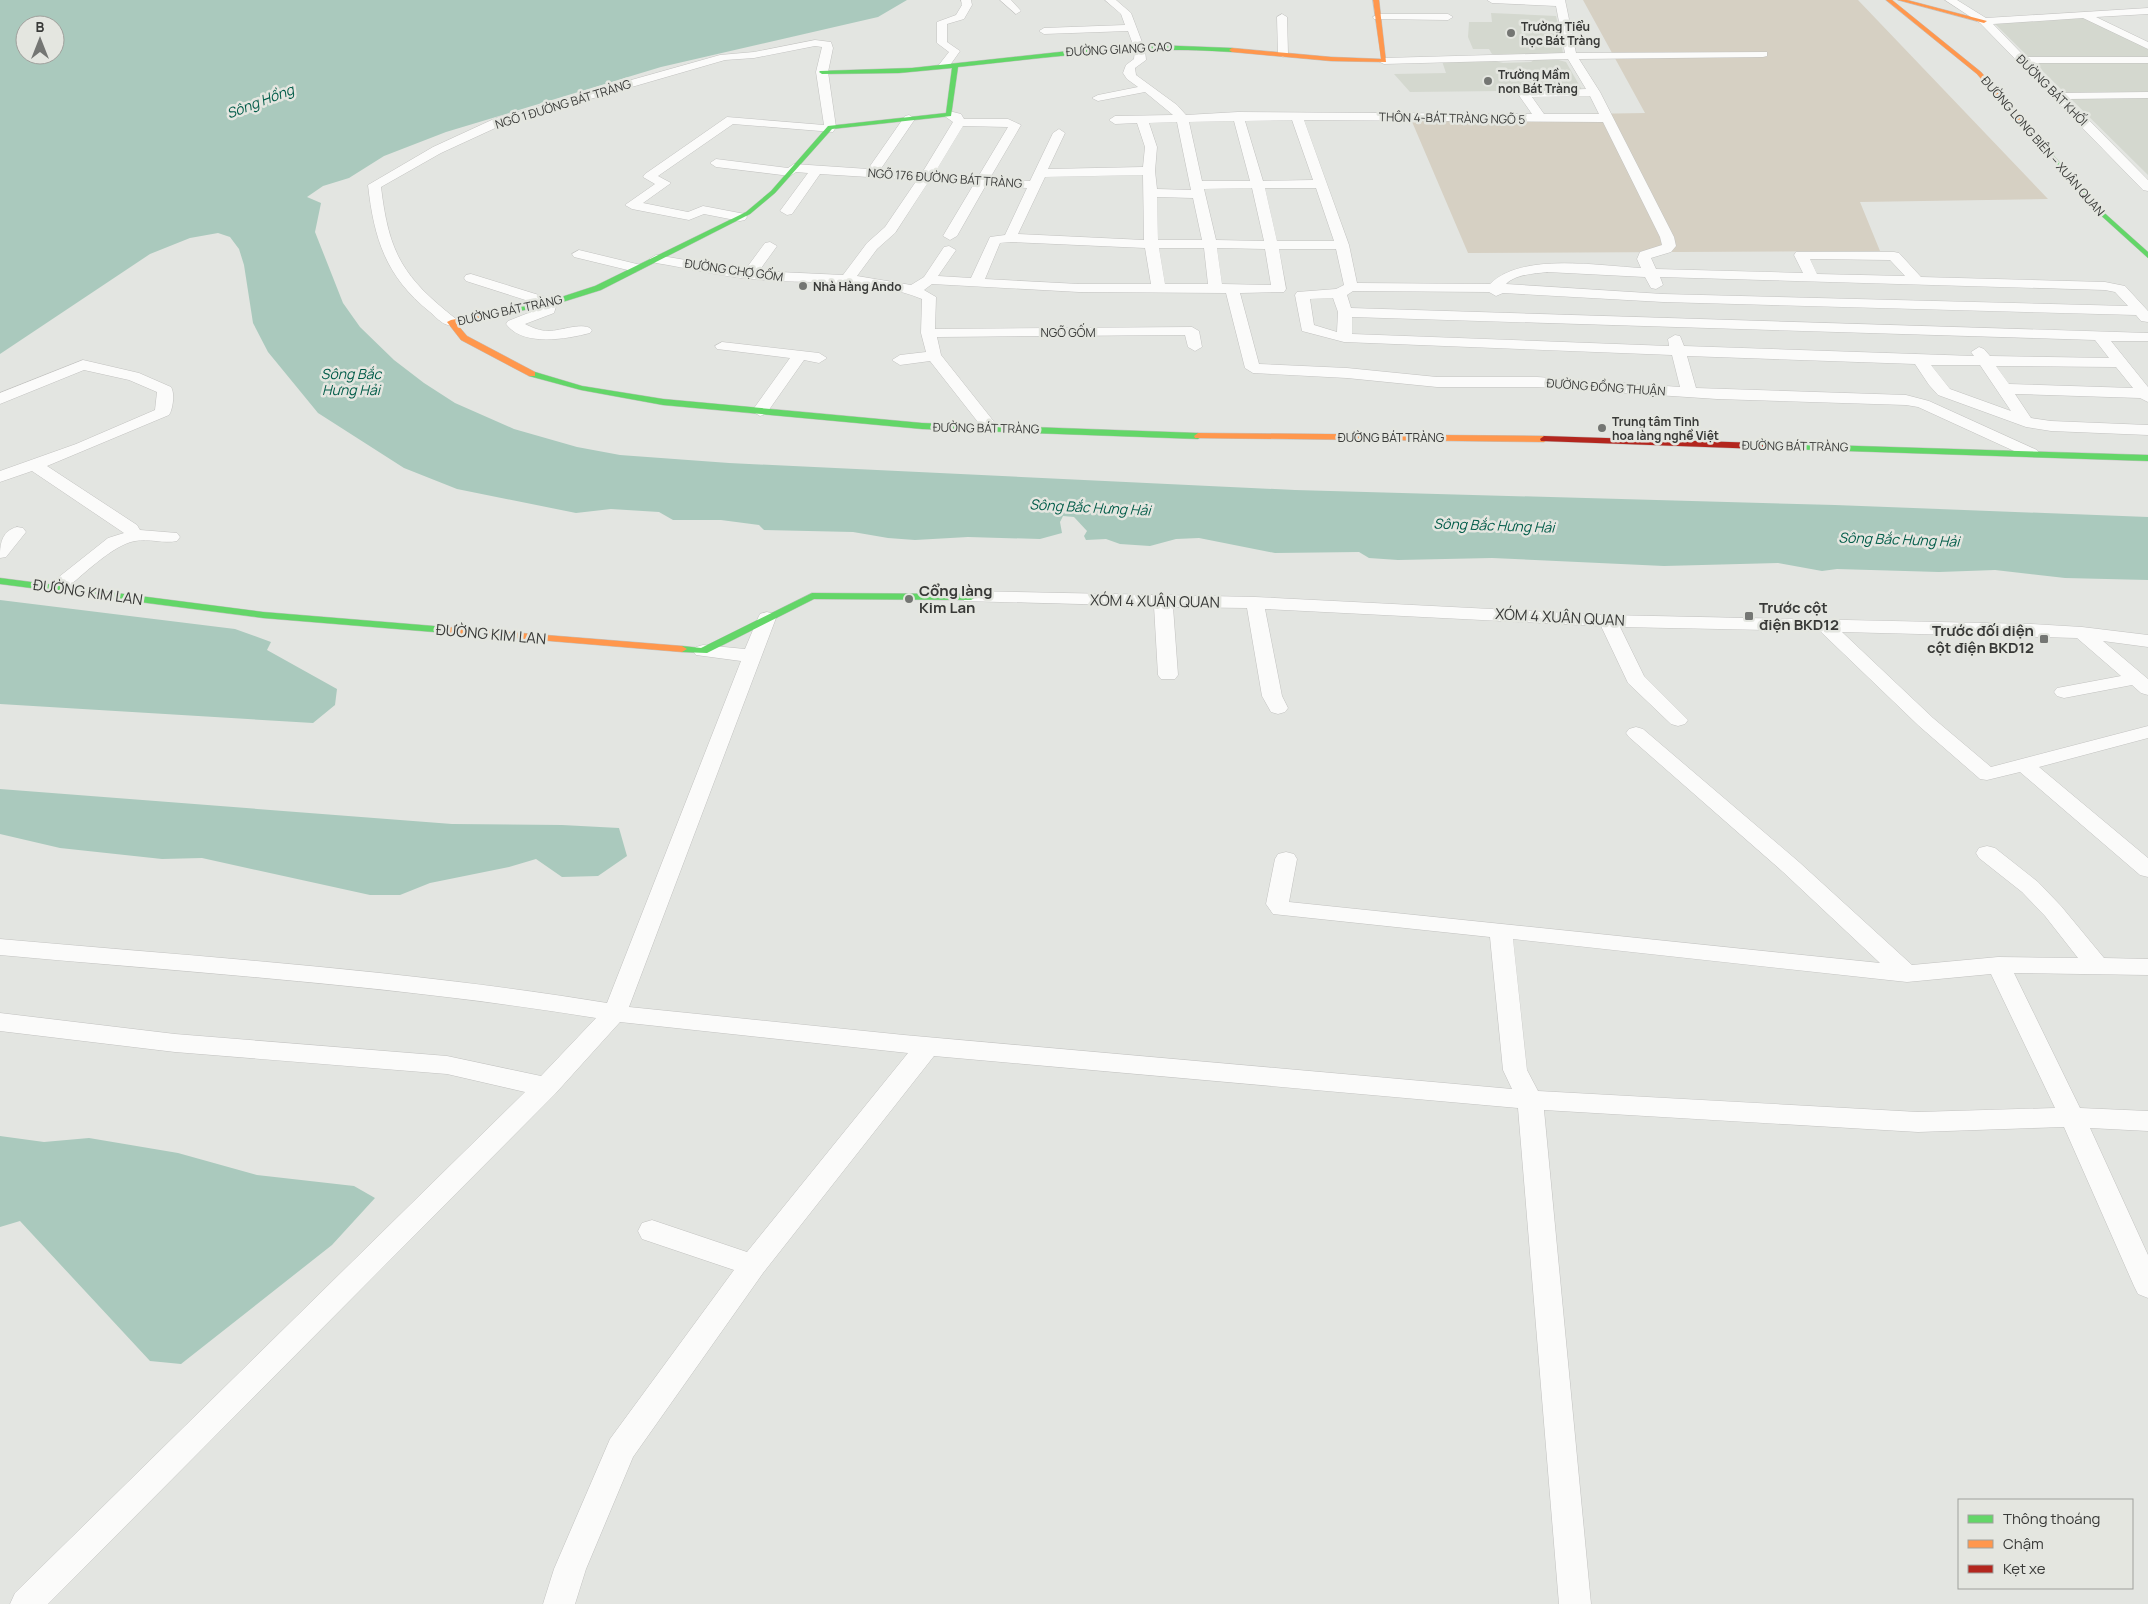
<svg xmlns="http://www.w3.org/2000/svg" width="2148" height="1604" viewBox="0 0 2148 1604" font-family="Manrope,sans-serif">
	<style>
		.built { fill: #d4d8cf }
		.green { fill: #d6d0c3 }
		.water { fill: #aac9bd; fill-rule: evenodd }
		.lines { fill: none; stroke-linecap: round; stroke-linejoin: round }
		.street-casing { stroke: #c2c2c0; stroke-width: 1 }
		.fast-casing { stroke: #c2c2c0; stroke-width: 1 }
		.slow-casing { stroke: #c2c2c0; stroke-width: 1 }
		.jam-casing { stroke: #c2c2c0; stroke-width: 1 }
		.street { fill: #fbfbfa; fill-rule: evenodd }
		.fast { fill: #63d668; fill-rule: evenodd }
		.slow { fill: #ff974d; fill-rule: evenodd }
		.jam { fill: #b3261e; fill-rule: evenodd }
		.poi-dot { fill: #747673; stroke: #e4e6e0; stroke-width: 2 }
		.labels { text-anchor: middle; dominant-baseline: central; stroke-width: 5; stroke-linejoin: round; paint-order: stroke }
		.far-poi-label { font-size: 12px; font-weight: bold; fill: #393a38; stroke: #e4e6e0; text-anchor: start }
		.far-street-label { font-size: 12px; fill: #393a38; stroke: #e4e6e0 }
		.far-water-label { font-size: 14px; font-style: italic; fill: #005b48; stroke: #e4e6e0 }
		.poi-label { font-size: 15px; font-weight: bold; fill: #393a38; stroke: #e4e6e0; text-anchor: start }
		.street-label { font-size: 15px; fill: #393a38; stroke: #e4e6e0 }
	</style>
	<rect width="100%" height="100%" fill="#e3e5e1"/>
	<path class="built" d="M1491 13 1556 16 1559 29 1553 30 1554 35 1560 37 1563 53 1503 56 1492 54 1489 49H1473L1468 37 1469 22H1492Z
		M2088 17 2148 44V175L1992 21Z
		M1551 58 1566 62 1582 90 1410 92 1394 74 1446 73 1442 61 1491 60 1503 63 1531 62 1535 59Z"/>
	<path class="green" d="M1583 0H1858L2048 199 1860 202 1880 251 1468 253 1410 117 1645 113Z"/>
	<path class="water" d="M0 0H907L878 17 661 67 446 132 384 156 349 178 323 186 307 197 321 203 315 232 343 303 360 327 394 360 424 383 455 403 514 429 577 447 620 455 729 463 1295 490 1835 505 2148 517V580L2065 578 1995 570 1939 572 1837 569 1822 571 1778 563 1664 566 1492 558 1398 560 1369 558 1359 552 1275 553 1199 538 1176 539 1150 546 1120 544 1106 539 1086 540 1084 536 1087 531 1074 517 1063 516 1060 522 1062 533 1040 539 968 537 915 540 888 538 853 532 764 530 759 525 721 520H673L659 512 611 509 576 513 457 489 404 468 318 413 268 352 253 323 244 265 239 249 230 237 218 233 190 238 150 254 0 354ZM25 25H55V55H25Z
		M0 600 235 629 271 642 267 650 337 689 335 705 313 723 0 704Z
		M0 789 452 824 562 825 619 828 627 856 598 876 562 877 536 859 509 867 430 883 400 895H370L202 858 162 859 60 848 0 834Z
		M0 1136 44 1142 89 1138 178 1153 257 1175 354 1186 375 1198 332 1245 181 1364 150 1361 20 1221 0 1227Z"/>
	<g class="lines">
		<g class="street-casing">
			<path id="street" d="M961 0H971L972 5 964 19 947 24V42L960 51 948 68H940L938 66 949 52 937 43V22L956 15 962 5Z
				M1000 0H1011L1021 11 1016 14Z
				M1105 0H1116L1131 13 1145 50 1146 60 1135 68 1136 75 1177 105 1186 115 1238 112 1532 114 1518 94 1520 92 1586 89 1568 59 1384 64 1378 61 1384 58 1565 53 1556 6 1492 3 1487 0H1565L1576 53 1767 52V56L1763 57 1579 59 1600 92 1674 237 1676 246 1671 252 1651 258 1656 269 1803 273 1794 255 1796 252H1894L1899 253 1921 277 2105 282 2125 286 2148 311V322L2141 321 2136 315 1663 302 1503 293 1496 296 1489 292 1353 291 1347 295 1351 308 2148 333V341H2111L2148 387V402L2140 398 2015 394 2031 418 2051 421 2148 425V435L2051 431 2026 427 1938 395 1929 385 1915 364 1687 356 1696 388 1906 395 1929 401 2037 450 2039 453 2037 456H2025L1918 407 1906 405 1717 399 1537 387H1437L1347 378 1253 373 1245 368 1226 293 1079 292 932 284 924 290 936 297 935 329 1192 327 1199 331 1202 347 1195 351 1188 347 1185 335 937 337 941 355 999 428 991 433 985 431 930 361 900 365 892 360 900 355 926 352 921 333 922 299C869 277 808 285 751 279 719 276 688 268 656 263L649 259 656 255 745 270 765 243 770 242 777 246 759 271 843 275 867 243 885 227 917 180 820 174 792 214 787 215 780 211 808 173 796 172 790 176 716 167 710 163 716 159 788 168 794 164 868 169 905 116 909 115 915 119 880 170 922 173 953 122 943 115 949 111 961 114 964 119H1008L1021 125 990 178 1030 181 1053 133 1059 129 1065 133 1048 169 1143 167 1145 147 1137 123 1115 124 1109 120 1115 116 1173 115 1145 92 1098 101 1092 98 1098 95 1138 87 1127 79 1123 73 1126 65 1134 59 1135 50 1128 31 1044 34 1039 31 1044 28 1125 25 1121 14ZM1590 96 1599 114H1544L1532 97ZM1292 120 1313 180 1263 181 1245 121ZM1304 120 1603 122 1660 237 1662 245 1640 252 1637 259 1641 268C1599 266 1522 252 1490 284L1357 283 1349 245ZM1234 121 1250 181H1202L1189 122ZM1177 122 1191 190 1157 189 1155 171 1157 147 1149 123ZM963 126 1008 127 978 177 934 174ZM1143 175 1144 240 1018 234 1045 177ZM929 181 974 184 943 236 950 240 957 236 986 185 1027 188 1005 235 990 237 971 278 938 276 956 250 949 246 944 247 924 277 911 285 857 276 877 249 895 233ZM1252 188 1264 241 1216 240 1204 189ZM1265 188H1316L1334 241H1277ZM1157 197 1193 198 1202 240H1158ZM1010 242 1145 248 1151 284H1079L985 279 1000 243ZM1159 248H1204L1208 284H1165ZM1217 248 1265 249 1271 285 1222 284ZM1279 249H1336L1344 285 1336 289 1297 292 1295 295 1302 331 1344 342 1672 355 1680 387 1537 377H1437L1347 368 1259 364 1240 293 1284 292 1286 289ZM1810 259 1890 260 1905 276 1817 274ZM1547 272 1645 277 1651 288 1656 289 1663 285 1660 277 2105 290 2115 292 2128 306 1663 294 1506 284C1516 274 1533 274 1547 272ZM1333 298 1338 312 1337 332 1314 325 1310 299ZM1352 317 2095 340 2109 358 1990 356 1984 349 1979 347 1971 352 1974 356 1684 346 1680 336 1675 335 1668 339 1669 346 1352 334ZM1931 365H1980L2011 411 1950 389ZM1996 366 2116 367 2133 388 2009 384Z
				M1945 0H1957L1986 18 2148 8V14L2096 17 2148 42V49L2083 18 1993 24 2025 57H2148V63H2032L2061 93 2148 92V98L2068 99 2148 180V191L2143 190 1980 23Z
				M1282 14 1287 17 1288 54 1283 57 1278 54 1277 17Z
				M1378 14H1448L1453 17 1448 20 1374 19 1373 17Z
				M815 40 831 42 833 48 828 72 836 127 833 132 733 124 658 176 671 183 643 203 688 212 703 206 745 214 747 217 745 220 740 221 704 214 689 220 632 209 625 205 655 184 643 177 645 174 727 117 824 125 816 72 822 47 815 46 754 58 725 60 504 124 441 153 381 187C389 254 403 277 456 319L458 322 456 325C445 328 438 319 430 312 386 277 374 239 368 185L433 147 496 118 720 55 754 52Z
				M579 250 641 265 643 268 636 272 574 257 572 254Z
				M471 274 555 300 557 303 554 313 525 324C533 328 540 331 549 331 560 331 585 321 592 330L590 333C567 339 523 347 506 324L508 321 541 308V305L466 281 464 278 466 275Z
				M722 342 819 353 827 358 819 363 804 360 766 414 760 416 752 411 790 358 717 349 715 346Z
				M83 360 139 373 171 387C175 393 173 409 169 415L47 466 137 525 140 530 177 533 180 537 177 541C163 544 149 538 135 541 112 545 81 577 62 592H50L47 588 50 584 108 538 124 533 32 471 0 482V471L76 444 155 410 157 392 129 380 84 370 0 404V393Z
				M17 527 23 528 26 532 6 557 0 558C0 545 1 531 17 527Z
				M971 591 1255 597 1608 615 2031 624 2082 627 2148 635V647L2103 641 2148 679V695L2141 693 2132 685 2064 698 2057 696 2054 692 2057 688 2121 676 2077 638 1842 632 1933 718 1991 767 2148 726V738L2039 767 2148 858V877L2140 875 2020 772 1987 780 1980 779 1919 726 1820 631 1620 627 1644 676 1688 720 1685 724 1678 726 1671 724 1628 683 1601 626 1265 609 1282 696 1288 708 1285 712 1278 714 1271 712 1262 696 1247 608 1173 607 1178 675 1175 679H1161L1158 675 1154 606 964 601 962 597 964 593Z
				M767 612 774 614 776 618 629 1007 904 1035 1512 1089 1503 1070 1490 937 1273 914 1266 904 1275 859 1278 854 1286 852 1294 854 1297 859 1289 902 1880 963 1783 872 1629 737 1626 733 1629 729 1636 727 1643 729 1799 862 1912 965 1998 957 2078 958 2045 916 2022 892 1979 858 1976 853 1979 848 1987 846 1995 848 2038 882 2061 906 2104 958 2148 959V975L2014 973 2080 1108 2148 1111V1131L2090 1128 2148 1255V1298L2138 1294 2134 1286 2064 1127 1918 1132 1544 1110 1591 1604H1559L1518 1108 934 1056 763 1273 633 1457 586 1569 575 1604H543L554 1569 610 1439 734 1270 642 1239 638 1231 642 1223 652 1220 747 1252 908 1053 620 1022 555 1094 48 1604H10L15 1593 525 1092 447 1074 175 1052 0 1031V1013L175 1034 447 1056 541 1076 596 1018C400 986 198 973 0 955V939C202 957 406 970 607 1003L741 661 696 655 693 651 696 647 703 645 745 649 758 618 760 614ZM1513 939 1907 982 1991 974 2055 1108 1918 1112 1538 1091 1527 1070Z"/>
		</g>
		<g class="fast-casing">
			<path id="fast" d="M1154 45 1232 48 1235 50 1232 52C1136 45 1052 57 958 67L951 116 832 129 775 193 750 214 601 290 553 305 503 314 499 312 503 310 549 301 595 286 746 212 771 191 828 126 946 113 952 68 899 73 822 74 819 72 820 71 912 68 1078 50Z
				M2044 149H2048L2100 209 2148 252V258L2096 211 2044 151Z
				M529 372H535L582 386 663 399 922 423 1198 433 1202 436 1198 439 922 429 663 405 581 390 529 376Z
				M1760 443 2148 455V461L1757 448 1756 446Z
				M0 578 263 612 446 627 451 630 446 633 263 618 0 584Z
				M812 593 971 594 976 597 971 600 814 599 707 653 682 652 677 649 682 646 701 648Z"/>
		</g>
		<g class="slow-casing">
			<path id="slow" d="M1373 0H1379L1386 62 1331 61 1232 52 1229 50 1232 48 1331 57 1381 59Z
				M1886 0H1892L1981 72 2048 149V151H2044L1977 74Z
				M1898 0H1907L1987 21 1984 23Z
				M503 310 507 312 506 314 456 323 467 336 535 372V376H529L461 340 447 322 451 320Z
				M1198 433 1544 436 1548 439 1544 442 1195 438 1194 436Z
				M446 627 682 646 687 649 682 652 442 632 441 630 442 628Z"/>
		</g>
		<g class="jam-casing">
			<path id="jam" d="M1544 436 1760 443 1764 446 1760 449 1541 441 1540 439Z"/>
		</g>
		<use href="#street" class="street"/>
		<use href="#fast" class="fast"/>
		<use href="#slow" class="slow"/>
		<use href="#jam" class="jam"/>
	</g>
	<g class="poi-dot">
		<circle cx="1511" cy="33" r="5"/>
		<circle cx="1488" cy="81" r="5"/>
		<circle cx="803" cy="286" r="5"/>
		<circle cx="1602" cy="428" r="5"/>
		<circle cx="909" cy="599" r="5"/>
		<rect x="1744" y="611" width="10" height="10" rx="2.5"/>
		<rect x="2039" y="634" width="10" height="10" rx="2.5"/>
	</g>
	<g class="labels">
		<g class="far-poi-label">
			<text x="1521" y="26">Trường Tiểu<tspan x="1521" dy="14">học Bát Tràng</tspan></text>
			<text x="1498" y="74">Trường Mầm<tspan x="1498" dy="14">non Bát Tràng</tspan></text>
			<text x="813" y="286">Nhà Hàng Ando</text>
			<text x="1612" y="421">Trung tâm Tinh<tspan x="1612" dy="14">hoa làng nghề Việt</tspan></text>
		</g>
		<g class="far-street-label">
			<text transform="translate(1119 49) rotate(-3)">ĐƯỜNG GIANG CAO</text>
			<text transform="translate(2052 90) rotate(45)">ĐƯỜNG BÁT KHỐI</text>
			<text transform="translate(563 104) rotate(-17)">NGÕ 1 ĐƯỜNG BÁT TRÀNG</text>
			<text transform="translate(1452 118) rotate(1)">THÔN 4-BÁT TRÀNG NGÕ 5</text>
			<text transform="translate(2043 146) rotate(49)">ĐƯỜNG LONG BIÊN – XUÂN QUAN</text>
			<text transform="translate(945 178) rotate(4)">NGÕ 176 ĐƯỜNG BÁT TRÀNG</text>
			<text transform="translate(734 270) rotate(8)">ĐƯỜNG CHỢ GỐM</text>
			<text transform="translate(510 310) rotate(-12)">ĐƯỜNG BÁT TRÀNG</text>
			<text x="1068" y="332">NGÕ GỐM</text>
			<text transform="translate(1606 387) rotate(4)">ĐƯỜNG ĐỒNG THUẬN</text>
			<text transform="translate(986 428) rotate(1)">ĐƯỜNG BÁT TRÀNG</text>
			<text x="1391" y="437">ĐƯỜNG BÁT TRÀNG</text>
			<text transform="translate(1795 446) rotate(1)">ĐƯỜNG BÁT TRÀNG</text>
		</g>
		<g class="far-water-label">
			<text transform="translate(260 101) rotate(-21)">Sông Hồng</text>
			<text x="351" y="373">Sông Bắc<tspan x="351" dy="16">Hưng Hải</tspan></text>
			<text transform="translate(1090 507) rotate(3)">Sông Bắc Hưng Hải</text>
			<text transform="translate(1494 525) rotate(2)">Sông Bắc Hưng Hải</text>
			<text transform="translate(1899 539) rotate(2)">Sông Bắc Hưng Hải</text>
		</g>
		<g class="poi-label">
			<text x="919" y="590">Cổng làng<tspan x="919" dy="17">Kim Lan</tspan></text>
			<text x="1759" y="607">Trước cột<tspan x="1759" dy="17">điện BKD12</tspan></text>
			<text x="2034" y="630" text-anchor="end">Trước đối diện<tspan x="2034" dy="17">cột điện BKD12</tspan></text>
		</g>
		<g class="street-label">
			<text transform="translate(88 592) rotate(8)">ĐƯỜNG KIM LAN</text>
			<text transform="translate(1155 601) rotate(1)">XÓM 4 XUÂN QUAN</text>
			<text transform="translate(1560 617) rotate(3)">XÓM 4 XUÂN QUAN</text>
			<text transform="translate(491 634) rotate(5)">ĐƯỜNG KIM LAN</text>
		</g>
	</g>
	<rect x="1958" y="1499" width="175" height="90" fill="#e4e6e0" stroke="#a0a19d"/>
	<rect x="1968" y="1515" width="25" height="8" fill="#63d668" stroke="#a0a19d"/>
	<text x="2003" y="1524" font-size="15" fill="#393a38">Thông thoáng</text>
	<rect x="1968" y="1540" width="25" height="8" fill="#ff974d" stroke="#a0a19d"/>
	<text x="2003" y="1549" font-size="15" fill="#393a38">Chậm</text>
	<rect x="1968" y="1565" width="25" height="8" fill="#b3261e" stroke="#a0a19d"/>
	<text x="2003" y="1574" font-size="15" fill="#393a38">Kẹt xe</text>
	<g transform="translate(40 40)"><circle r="24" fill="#e4e6e0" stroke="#a0a19d"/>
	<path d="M0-4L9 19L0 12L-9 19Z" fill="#747673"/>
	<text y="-8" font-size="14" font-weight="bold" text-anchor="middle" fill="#393a38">B</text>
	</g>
</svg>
